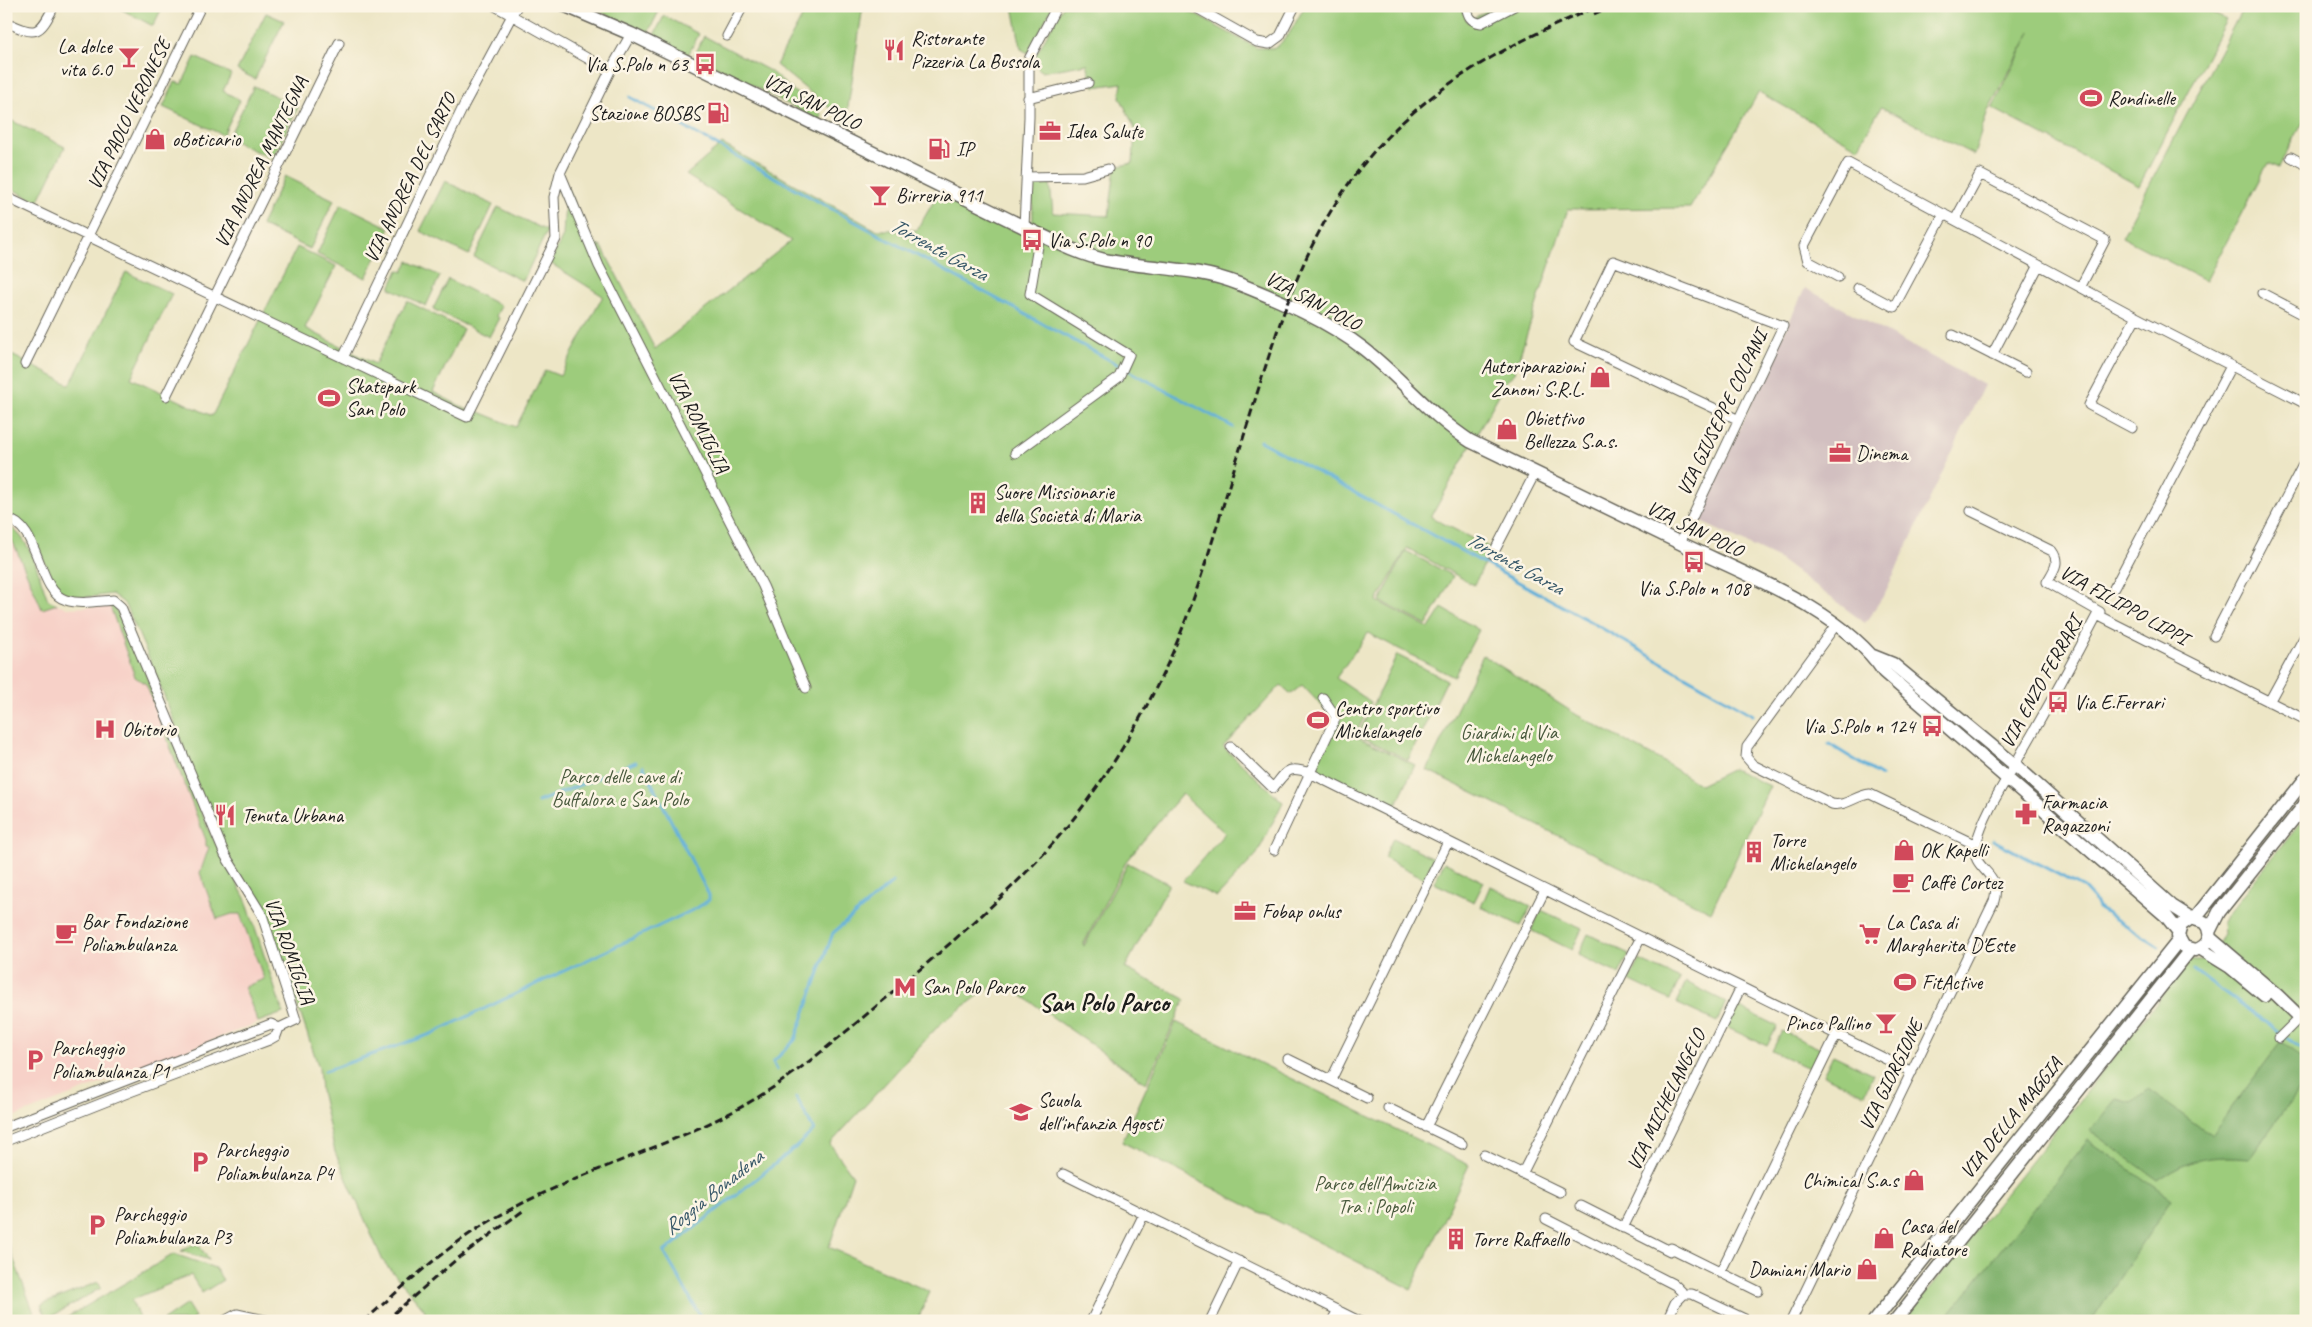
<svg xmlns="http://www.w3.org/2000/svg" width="2312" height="1327" viewBox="0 0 2312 1327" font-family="Caveat,sans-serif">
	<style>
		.built { fill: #f7d1c8 }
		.industrial { fill: #d2bfc0 }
		.green { fill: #9dcc7b; stroke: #5c744c }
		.forest { fill: #7eb06b; stroke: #4d6644 }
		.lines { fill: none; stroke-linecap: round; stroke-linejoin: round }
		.stream { stroke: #5eafd9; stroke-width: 3 }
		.street-casing { stroke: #656358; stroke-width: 11 }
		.secondary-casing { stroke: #656358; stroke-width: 15 }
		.street { stroke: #fff; stroke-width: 9 }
		.secondary { stroke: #fff; stroke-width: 12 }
		.rail { stroke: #1c1c1c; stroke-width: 3; stroke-dasharray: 8 4; stroke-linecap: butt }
		.labels { text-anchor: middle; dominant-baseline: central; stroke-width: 5; stroke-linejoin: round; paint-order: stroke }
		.poi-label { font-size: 20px; fill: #1c1c1c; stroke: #fcf5e5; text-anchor: start }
		.street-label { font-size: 20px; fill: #1c1c1c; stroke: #fcf5e5 }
		.park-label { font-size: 20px; fill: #495a3d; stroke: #fcf5e5 }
		.water-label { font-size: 21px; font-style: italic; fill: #365768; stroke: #fcf5e5 }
		.district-label { font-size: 25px; font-weight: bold; fill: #1c1c1c; stroke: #fcf5e5 }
	</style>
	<rect width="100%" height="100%" fill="#fcf5e5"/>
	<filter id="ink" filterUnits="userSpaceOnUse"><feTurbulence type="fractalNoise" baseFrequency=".02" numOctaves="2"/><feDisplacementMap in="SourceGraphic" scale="10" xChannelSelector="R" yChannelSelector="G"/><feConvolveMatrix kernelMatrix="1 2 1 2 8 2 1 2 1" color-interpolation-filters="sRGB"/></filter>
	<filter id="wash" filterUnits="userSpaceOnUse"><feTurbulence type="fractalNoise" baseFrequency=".0096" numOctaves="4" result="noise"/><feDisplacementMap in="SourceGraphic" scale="20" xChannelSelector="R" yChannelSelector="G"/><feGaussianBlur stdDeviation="1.12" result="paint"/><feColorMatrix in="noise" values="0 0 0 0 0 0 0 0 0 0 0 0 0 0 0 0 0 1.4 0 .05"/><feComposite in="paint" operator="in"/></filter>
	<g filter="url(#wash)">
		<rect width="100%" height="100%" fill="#ede6c6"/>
		<path class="built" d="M6 524 15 528 27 543 48 600 67 608 114 606 116 610 209 831 246 900 283 1013 6 1120Z"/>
		<path class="industrial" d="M1805 288 1984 385 1884 595 1865 623 1779 559 1697 520Z"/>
		<path class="green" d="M115 6H163L153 26Z
			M589 6H645L658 13 647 35Z
			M808 6H863L846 121 776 65Z
			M1013 6H1053L1028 53 1021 49Z
			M1063 6H1179L1257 48H1274L1278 46 1289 34 1305 6H1461L1467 22 1494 6H2199L2226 20 2139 186 1992 108 2031 32 1988 110 1974 155 1881 107 1858 148 1759 92 1690 208 1568 209 1514 373 1506 382 1431 517 1492 549 1474 585 1407 548 1377 601 1429 628 1442 608 1479 630 1454 677 1368 633 1336 678 1371 702 1355 736 1415 765 1393 811 1315 769 1337 722 1302 685 1291 694 1281 685 1223 747 1283 802 1257 854 1217 897 1183 881 1225 833 1182 794 1127 860 1083 945 1084 946 1128 863 1169 884 1125 968 1185 999 1146 1083 1000 980 940 1024 830 1144 853 1176 829 1247 930 1292 917 1321H419L425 1310 383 1261 335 1152 321 1091 319 1068 266 913C254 892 236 875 226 853 189 771 164 683 124 603L112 594C93 596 75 602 59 589L25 525 6 513V352L70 385 126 272 172 294 131 378 212 416 297 247 336 266 305 328 375 364 407 301 463 329 433 392 470 411 475 413 477 411 516 427 545 370 560 376 603 296 550 263 563 236 566 185 590 243 602 247 655 349 791 241 686 175 722 144 876 230H917L938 194 1025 235 1033 220 1032 182 1050 183 1053 213 1109 216 1115 167 1133 163 1135 129 1120 97 1122 83 1094 87 1087 64 1042 72 1032 62Z
			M2244 6H2306V117L2278 168 2268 163 2206 281 2122 237Z
			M266 13 284 21 255 79 237 70Z
			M664 16 699 34 688 55 653 37Z
			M704 36 770 71 822 115 820 121 695 55Z
			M195 57 231 74 223 91 240 100 223 135 163 107 175 82 182 84Z
			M254 86 298 107 272 159 228 138Z
			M6 118 65 147 38 202 6 186Z
			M285 176 334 200 310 249 261 225Z
			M445 181 493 205 469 255 420 231Z
			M341 204 390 228 366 278 317 254Z
			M498 207 547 231 523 281 474 257Z
			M408 261 440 276 426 306 390 288 398 270 403 272Z
			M448 279 501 306 496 316 499 318 489 337 433 309Z
			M6 524C32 538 38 574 48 600L57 604 42 609 13 542 6 534Z
			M1406 551 1453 576 1427 625 1380 601Z
			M110 606H114L116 610 145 672 209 831 246 900 283 1013 258 1022 244 987 264 979 240 914H232L217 919 200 873 209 847 206 846V840L146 684 135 677Z
			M1397 655 1447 680 1408 760 1358 735Z
			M1483 655 1577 715 1664 762 1700 785 1733 769 1770 786 1711 912 1427 770Z
			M2306 816V1321H1904L2191 960H2205L2223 935 2222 924 2226 916Z
			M1393 838 1434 858 1424 878 1384 858Z
			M1444 862 1484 882 1474 902 1434 883Z
			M1490 886 1531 906 1521 926 1481 907Z
			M1541 910 1582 929 1572 950 1531 930Z
			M1588 934 1629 954 1619 974 1578 955Z
			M1639 960 1680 979 1670 1000 1629 980Z
			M1686 982 1726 1002 1717 1022 1676 1003Z
			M1736 1006 1777 1026 1767 1046 1726 1027Z
			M1176 1022 1469 1165 1411 1289 1122 1142Z
			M1782 1031 1823 1050 1813 1070 1772 1051Z
			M1833 1055 1873 1074 1864 1094 1823 1075Z
			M6 1239 37 1321H6Z
			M197 1243 209 1260 181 1251Z
			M174 1254 215 1268 223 1280 202 1293 191 1275 131 1300 141 1321H61Z
			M98 1282 101 1288 47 1319 41 1305Z
			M187 1304 195 1317 190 1321H162Z"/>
		<path class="forest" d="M2281 1042 2306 1061V1080L2250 1158C2212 1155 2190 1158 2158 1180L2090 1131 2117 1099 2132 1103 2148 1090 2211 1135Z
			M2088 1140 2172 1199 2091 1321H1944Z"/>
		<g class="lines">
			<path class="stream" d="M630 97 848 218 1233 427
				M1260 441 1577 614 1753 715
				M1829 744 1881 776
				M538 802 636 762
				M1993 840 2084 888 2094 899 2098 908 2159 947
				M2194 970 2306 1052
				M777 1070 773 1062 795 1040 833 933 893 882
				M325 1071 431 1034 697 908 709 900V895L643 766
				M703 1321 664 1252 795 1148 814 1130 796 1097"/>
		</g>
	</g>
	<g filter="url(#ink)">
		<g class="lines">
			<g class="street-casing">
				<path id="street" d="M495 6 610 71
					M1193 6 1257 42 1269 44 1280 36 1295 6
					M1466 6C1468 15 1470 22 1481 23L1514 6
					M6 22C36 36 39 36 54 6
					M727 36 743 6
					M1028 98 1088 83
					M2291 157 2306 165
					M560 173 599 266 763 586 806 688
					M1026 177 1083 176 1108 169
					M6 197 467 417 556 239 554 197 560 173 610 71 631 34
					M1955 220 1980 174 2105 240 2081 286
					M1024 227 1029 117V59L1057 6
					M1838 277 1808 261 1804 246 1848 163 2136 317 2306 404
					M1858 288 1894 307 1944 214
					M2262 293 2306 316
					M1953 335 2026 372
					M1992 355 2039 265
					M343 358 464 105 517 6
					M25 364 201 6
					M166 396 339 43
					M2132 428 2089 405 2136 317
					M1015 453 1119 377 1129 355 1030 294 1040 234
					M1971 511 2052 551C2061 563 2053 571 2047 582L2100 612 2097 615
					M6 519C40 524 37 592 66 600 81 605 98 601 113 600L121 607 225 855 262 915 296 1020 279 1028
					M1680 543 1783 326 1613 261 1574 342 1737 419
					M1493 554 1535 473
					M2114 588 2231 366
					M2097 615 2306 720
					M1835 626 1747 747 1746 757 1753 765 1832 804C1846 807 1856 795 1870 794L1976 845
					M2214 636 2306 459
					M2269 702 2306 634
					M1231 747 1273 788C1287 771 1287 765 1310 773L1912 1072
					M1274 850 1336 717 1323 698
					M2279 1038 2299 1018
					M1288 1059 1367 1098
					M1331 1080 1448 842
					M1388 1108 1462 1144
					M6 1127 271 1024 279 1028
					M1426 1127 1545 890
					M6 1141 130 1092 269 1040 276 1036 279 1028
					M1484 1155 1560 1192
					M1063 1174 1359 1321
					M1522 1174 1641 937
					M1581 1206 1670 1251
					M1546 1219 1675 1285 1684 1294
					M1623 1228 1741 987
					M1671 1248 1758 1291
					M1720 1273 1836 1035
					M224 1321 237 1314 270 1321
					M1091 1321 1144 1214
					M1210 1321 1239 1261
					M1332 1321 1338 1310
					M1667 1321 1675 1303 1684 1294H1692L1749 1321
					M1791 1321 1994 901C2003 870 1969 871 1976 844 1985 810 2006 782 2022 752 2048 707 2073 661 2097 615"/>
			</g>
			<g class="secondary-casing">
				<path id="secondary" d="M566 6 631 34 1024 227C1050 239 1077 254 1105 260 1150 269 1197 267 1239 284 1282 301 1328 321 1364 349 1401 378 1430 415 1470 441 1539 475 1609 508 1678 542 1744 574 1843 610 1884 672L2166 916 2178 931
					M1873 656 1893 664 2015 765 2172 906 2191 918 2204 922C2214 933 2209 947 2195 950L2184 947 2178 936 2181 925 2191 918
					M2195 918 2306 778
					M2210 930 2219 912 2306 803
					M2210 938 2277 995 2306 1023
					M2201 949 2230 967 2265 996
					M1874 1321 2179 940
					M1895 1321 2190 950"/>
			</g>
			<use href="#street" class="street"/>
			<use href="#secondary" class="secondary"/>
			<path class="rail" d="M1594 14 1611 6
				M364 1321C404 1286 444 1248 490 1221 566 1176 653 1153 732 1112 791 1081 840 1036 891 994 959 936 1027 880 1081 809 1117 761 1148 708 1172 654 1203 582 1223 503 1246 429 1278 327 1304 230 1377 148 1439 79 1515 41 1599 6
				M385 1321 457 1259 524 1210"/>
		</g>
	</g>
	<defs>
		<g id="restaurant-bare" transform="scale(1.725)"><path d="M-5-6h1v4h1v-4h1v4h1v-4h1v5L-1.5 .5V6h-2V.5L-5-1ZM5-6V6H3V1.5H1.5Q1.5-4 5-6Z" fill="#d1495b" stroke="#fcf5e5" stroke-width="2.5" paint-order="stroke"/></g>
		<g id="bar-bare" transform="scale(1.725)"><path d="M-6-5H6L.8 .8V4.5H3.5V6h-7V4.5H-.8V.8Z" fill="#d1495b" stroke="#fcf5e5" stroke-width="2.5" paint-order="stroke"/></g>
		<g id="bus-bare" transform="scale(1.725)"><path d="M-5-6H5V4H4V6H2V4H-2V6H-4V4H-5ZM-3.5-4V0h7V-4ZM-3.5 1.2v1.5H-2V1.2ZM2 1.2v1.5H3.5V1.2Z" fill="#d1495b" stroke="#fcf5e5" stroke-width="2.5" paint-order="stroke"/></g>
		<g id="stadium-bare" transform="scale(1.725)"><path d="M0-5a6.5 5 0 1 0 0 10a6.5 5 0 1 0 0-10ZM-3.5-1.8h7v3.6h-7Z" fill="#d1495b" stroke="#fcf5e5" stroke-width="2.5" paint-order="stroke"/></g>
		<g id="fuel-bare" transform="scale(1.725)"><path d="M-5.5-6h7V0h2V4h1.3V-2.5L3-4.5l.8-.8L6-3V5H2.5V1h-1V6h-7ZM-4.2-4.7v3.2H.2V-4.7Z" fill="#d1495b" stroke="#fcf5e5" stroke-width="2.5" paint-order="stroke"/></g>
		<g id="office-bare" transform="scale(1.725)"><path d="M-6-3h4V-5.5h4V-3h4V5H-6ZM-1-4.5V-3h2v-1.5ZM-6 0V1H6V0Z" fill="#d1495b" stroke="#fcf5e5" stroke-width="2.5" paint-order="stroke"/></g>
		<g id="shop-bare" transform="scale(1.725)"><path d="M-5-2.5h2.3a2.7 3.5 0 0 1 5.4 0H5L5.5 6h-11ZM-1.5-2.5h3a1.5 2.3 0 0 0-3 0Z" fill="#d1495b" stroke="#fcf5e5" stroke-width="2.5" paint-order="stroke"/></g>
		<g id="building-bare" transform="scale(1.725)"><path d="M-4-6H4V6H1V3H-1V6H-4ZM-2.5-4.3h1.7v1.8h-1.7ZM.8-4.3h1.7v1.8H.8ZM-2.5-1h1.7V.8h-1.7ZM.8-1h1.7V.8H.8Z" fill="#d1495b" stroke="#fcf5e5" stroke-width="2.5" paint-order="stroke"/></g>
		<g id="hospital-bare" transform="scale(1.725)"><path d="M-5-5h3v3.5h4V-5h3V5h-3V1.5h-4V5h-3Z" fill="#d1495b" stroke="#fcf5e5" stroke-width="2.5" paint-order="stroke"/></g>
		<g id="pharmacy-bare" transform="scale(1.725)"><path d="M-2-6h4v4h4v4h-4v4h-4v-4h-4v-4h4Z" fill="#d1495b" stroke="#fcf5e5" stroke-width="2.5" paint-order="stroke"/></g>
		<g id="cafe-bare" transform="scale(1.725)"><path d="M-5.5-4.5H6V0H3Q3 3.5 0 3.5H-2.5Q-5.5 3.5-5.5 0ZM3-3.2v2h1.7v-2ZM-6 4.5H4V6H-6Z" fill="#d1495b" stroke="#fcf5e5" stroke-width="2.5" paint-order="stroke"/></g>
		<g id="supermarket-bare" transform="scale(1.725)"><path d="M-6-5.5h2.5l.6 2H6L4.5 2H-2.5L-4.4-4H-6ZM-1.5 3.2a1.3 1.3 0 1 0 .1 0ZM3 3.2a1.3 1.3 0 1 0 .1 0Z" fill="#d1495b" stroke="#fcf5e5" stroke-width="2.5" paint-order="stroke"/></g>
		<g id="metro-bare" transform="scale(1.725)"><path d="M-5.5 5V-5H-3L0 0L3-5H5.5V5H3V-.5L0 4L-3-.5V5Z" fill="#d1495b" stroke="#fcf5e5" stroke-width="2.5" paint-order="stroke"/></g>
		<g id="parking-bare" transform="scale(1.725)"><path d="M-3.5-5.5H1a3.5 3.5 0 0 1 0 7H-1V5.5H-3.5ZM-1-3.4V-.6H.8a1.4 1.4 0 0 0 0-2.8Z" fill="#d1495b" stroke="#fcf5e5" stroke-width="2.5" paint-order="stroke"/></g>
		<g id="school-bare" transform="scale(1.725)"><path d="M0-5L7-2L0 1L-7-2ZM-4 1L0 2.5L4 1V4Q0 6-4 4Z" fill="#d1495b" stroke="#fcf5e5" stroke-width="2.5" paint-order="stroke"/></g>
	</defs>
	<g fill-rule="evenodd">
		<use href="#restaurant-bare" x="894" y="50"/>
		<use href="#bar-bare" x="129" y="57"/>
		<use href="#bus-bare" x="705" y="64"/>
		<use href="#stadium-bare" x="2091" y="98"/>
		<use href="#fuel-bare" x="718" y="113"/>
		<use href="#office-bare" x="1050" y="131"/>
		<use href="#shop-bare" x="155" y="139"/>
		<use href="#fuel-bare" x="939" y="149"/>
		<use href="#bar-bare" x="880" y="195"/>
		<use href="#bus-bare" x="1032" y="240"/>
		<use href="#shop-bare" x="1600" y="377"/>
		<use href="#stadium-bare" x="329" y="398"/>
		<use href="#shop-bare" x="1507" y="429"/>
		<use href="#office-bare" x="1840" y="453"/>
		<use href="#building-bare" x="978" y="503"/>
		<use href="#bus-bare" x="1694" y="562"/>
		<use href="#bus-bare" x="2058" y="702"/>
		<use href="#stadium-bare" x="1318" y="720"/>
		<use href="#bus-bare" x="1932" y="726"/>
		<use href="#hospital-bare" x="105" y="729"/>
		<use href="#pharmacy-bare" x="2026" y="814"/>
		<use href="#restaurant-bare" x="225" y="815"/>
		<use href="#shop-bare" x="1904" y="850"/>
		<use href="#building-bare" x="1754" y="852"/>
		<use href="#cafe-bare" x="1903" y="882"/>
		<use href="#office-bare" x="1245" y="911"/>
		<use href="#cafe-bare" x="66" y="933"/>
		<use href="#supermarket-bare" x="1870" y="934"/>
		<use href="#stadium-bare" x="1905" y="982"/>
		<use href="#metro-bare" x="905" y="987"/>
		<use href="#bar-bare" x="1886" y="1023"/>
		<use href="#parking-bare" x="35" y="1060"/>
		<use href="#school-bare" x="1021" y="1112"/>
		<use href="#parking-bare" x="200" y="1162"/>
		<use href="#shop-bare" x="1914" y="1180"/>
		<use href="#parking-bare" x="97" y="1225"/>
		<use href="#shop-bare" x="1884" y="1238"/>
		<use href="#building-bare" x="1456" y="1239"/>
		<use href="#shop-bare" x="1867" y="1269"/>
	</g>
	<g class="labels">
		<g class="poi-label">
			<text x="911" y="38">Ristorante<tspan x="911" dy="23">Pizzeria La Bussola</tspan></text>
			<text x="112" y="46" text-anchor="end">La dolce<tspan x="112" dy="23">vita 6.0</tspan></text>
			<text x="688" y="64" text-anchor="end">Via S.Polo n 63</text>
			<text x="2108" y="98">Rondinelle</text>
			<text x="701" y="113" text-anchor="end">Stazione BOSBS</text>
			<text x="1066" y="131">Idea Salute</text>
			<text x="172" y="139">oBoticario</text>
			<text x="956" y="149">IP</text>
			<text x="896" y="195">Birreria 911</text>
			<text x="1048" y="240">Via S.Polo n 90</text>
			<text x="1584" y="366" text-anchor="end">Autoriparazioni<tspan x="1584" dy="23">Zanoni S.R.L.</tspan></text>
			<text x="346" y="386">Skatepark<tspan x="346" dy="23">San Polo</tspan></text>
			<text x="1524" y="418">Obiettivo<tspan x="1524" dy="23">Bellezza S.a.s.</tspan></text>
			<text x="1856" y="453">Dinema</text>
			<text x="994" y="492">Suore Missionarie<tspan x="994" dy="23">della Società di Maria</tspan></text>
			<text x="1694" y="588" text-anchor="middle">Via S.Polo n 108</text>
			<text x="2074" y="702">Via E.Ferrari</text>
			<text x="1335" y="708">Centro sportivo<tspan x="1335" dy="23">Michelangelo</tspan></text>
			<text x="1915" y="726" text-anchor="end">Via S.Polo n 124</text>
			<text x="122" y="729">Obitorio</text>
			<text x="2042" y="802">Farmacia<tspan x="2042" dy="23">Ragazzoni</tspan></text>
			<text x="242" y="815">Tenuta Urbana</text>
			<text x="1770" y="840">Torre<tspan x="1770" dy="23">Michelangelo</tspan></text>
			<text x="1920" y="850">OK Kapelli</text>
			<text x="1920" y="882">Caffè Cortez</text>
			<text x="1262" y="911">Fobap onlus</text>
			<text x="82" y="921">Bar Fondazione<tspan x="82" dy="23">Poliambulanza</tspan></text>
			<text x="1886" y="922">La Casa di<tspan x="1886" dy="23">Margherita D'Este</tspan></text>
			<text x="1922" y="982">FitActive</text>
			<text x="922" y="987">San Polo Parco</text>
			<text x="1870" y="1023" text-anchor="end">Pinco Pallino</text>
			<text x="52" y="1048">Parcheggio<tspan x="52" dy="23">Poliambulanza P1</tspan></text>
			<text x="1038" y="1100">Scuola<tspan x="1038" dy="23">dell'infanzia Agosti</tspan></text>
			<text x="216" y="1150">Parcheggio<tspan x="216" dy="23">Poliambulanza P4</tspan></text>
			<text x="1898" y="1180" text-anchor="end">Chimical S.a.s</text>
			<text x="114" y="1214">Parcheggio<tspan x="114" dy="23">Poliambulanza P3</tspan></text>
			<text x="1900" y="1226">Casa del<tspan x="1900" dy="23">Radiatore</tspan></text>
			<text x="1472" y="1239">Torre Raffaello</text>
			<text x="1850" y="1269" text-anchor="end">Damiani Mario</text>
		</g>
		<g class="street-label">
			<text transform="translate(812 102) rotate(26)">VIA SAN POLO</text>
			<text transform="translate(129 114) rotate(-64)">VIA PAOLO VERONESE</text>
			<text transform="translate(261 162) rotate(-64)">VIA ANDREA MANTEGNA</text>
			<text transform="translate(410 178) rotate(-64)">VIA ANDREA DEL SARTO</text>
			<text transform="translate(1313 301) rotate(28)">VIA SAN POLO</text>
			<text transform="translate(1722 413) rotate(-64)">VIA GIUSEPPE COLPANI</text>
			<text transform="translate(699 422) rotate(63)">VIA ROMIGLIA</text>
			<text transform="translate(1695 529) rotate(26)">VIA SAN POLO</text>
			<text transform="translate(2124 605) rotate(29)">VIA FILIPPO LIPPI</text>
			<text transform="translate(2041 682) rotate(-61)">VIA ENZO FERRARI</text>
			<text transform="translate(290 951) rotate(70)">VIA ROMIGLIA</text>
			<text transform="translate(1891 1075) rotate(-64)">VIA GIORGIONE</text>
			<text transform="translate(1666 1100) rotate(-64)">VIA MICHELANGELO</text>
			<text transform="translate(2011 1118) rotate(-51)">VIA DELLA MAGGIA</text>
		</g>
		<g class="park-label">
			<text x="1509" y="732">Giardini di Via<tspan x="1509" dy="23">Michelangelo</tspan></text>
			<text x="620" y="776">Parco delle cave di<tspan x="620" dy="23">Buffalora e San Polo</tspan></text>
			<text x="1375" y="1183">Parco dell'Amicizia<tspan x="1375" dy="23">Tra i Popoli</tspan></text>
		</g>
		<g class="water-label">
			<text transform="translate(939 249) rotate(29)">Torrente Garza</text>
			<text transform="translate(1515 563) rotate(29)">Torrente Garza</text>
			<text transform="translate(713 1192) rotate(-39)">Roggia Bonadena</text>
		</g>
		<g class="district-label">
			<text x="1104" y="1003">San Polo Parco</text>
		</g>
	</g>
	<rect width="2312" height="1327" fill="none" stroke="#fcf5e5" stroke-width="25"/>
</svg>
